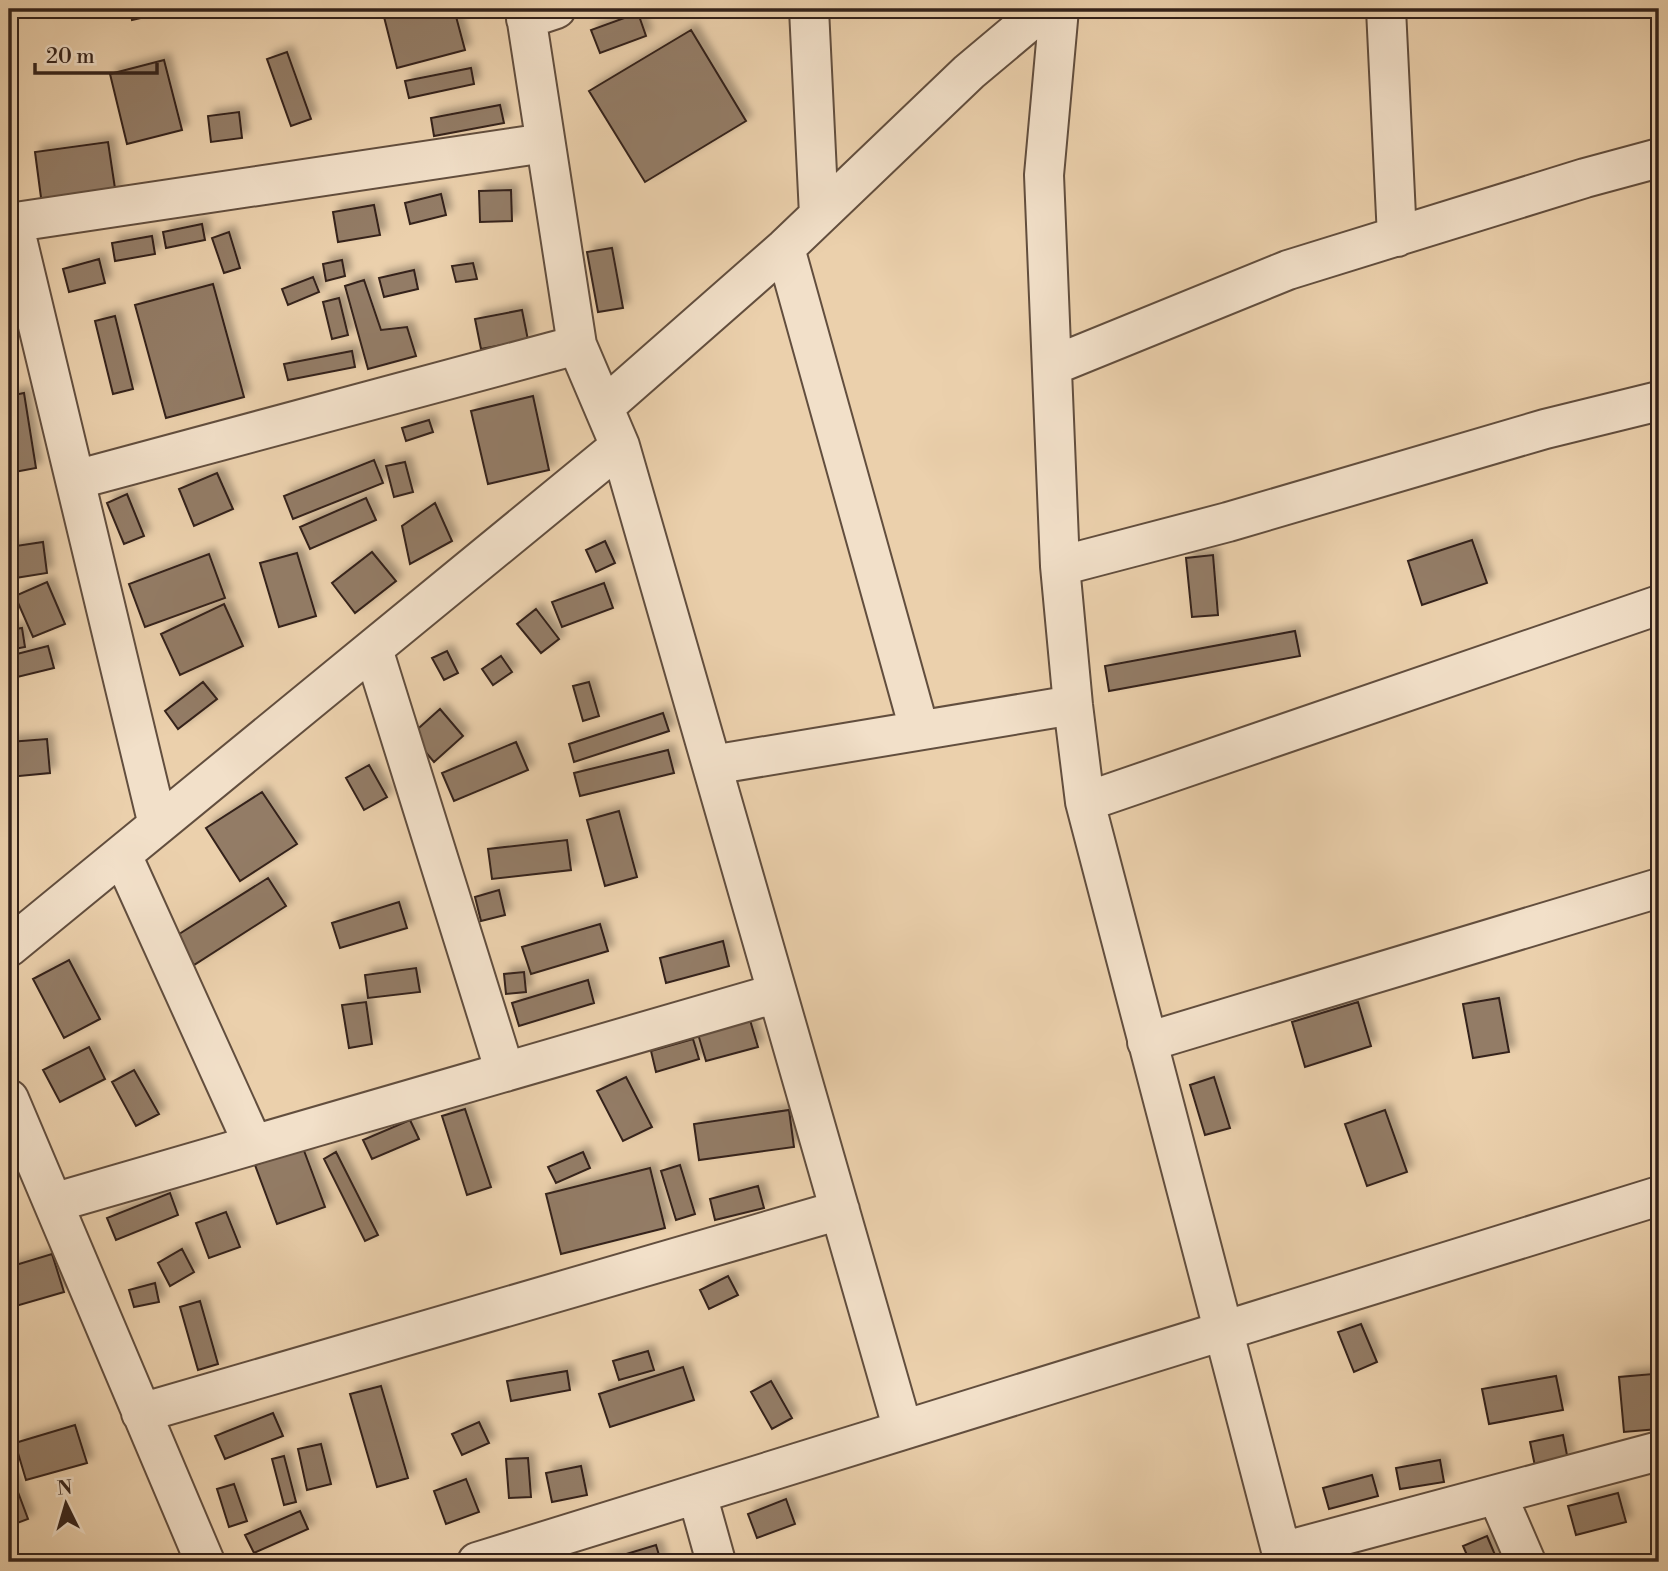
<svg xmlns="http://www.w3.org/2000/svg" width="1668" height="1571" viewBox="0 0 1668 1571" font-family="'Libre Bodoni',serif">
	<style>
		.building { fill: #937c66; stroke: #34221a; stroke-width: 2; filter: url(#shadow) }
		.lines { fill: none; stroke-linecap: round; stroke-linejoin: round }
		.street-casing { stroke: #624e3e; stroke-width: 42 }
		.street { stroke: #f2e0c9; stroke-width: 38 }
	</style>
	<defs>
		<filter id="shadow"><feDropShadow dx="6" dy="-6" stdDeviation="3.5" flood-color="#0004"/></filter>
	</defs>
	<rect width="100%" height="100%" fill="#ebd0ac"/>
	<filter id="stains"><feTurbulence type="fractalNoise" baseFrequency=".00286" numOctaves="4"/><feColorMatrix values="0 0 0 0 .2 0 0 0 0 .09 0 0 0 0 .02 0 0 0 .5 -.17"/></filter>
	<radialGradient id="worn" r=".72"><stop offset=".6" stop-color="#630" stop-opacity="0"/><stop offset="1" stop-color="#630" stop-opacity=".3"/></radialGradient>
	<path class="building" d="M130 9H157L158 14 132 20Z
		M382 9H454L465 50 397 68Z
		M638 13 646 36 600 53 591 30Z
		M691 30 746 121 645 182 589 91Z
		M287 52 311 119 291 126 267 59Z
		M164 60 182 130 127 144 110 74Z
		M471 68 474 84 409 98 405 81Z
		M500 105 504 123 434 136 431 118Z
		M239 112 242 138 211 142 208 116Z
		M108 142 116 195 42 205 35 152Z
		M511 190 512 221 480 222 479 191Z
		M441 194 446 215 410 224 405 203Z
		M374 205 380 235 338 242 333 212Z
		M202 224 205 240 166 248 163 232Z
		M229 232 240 268 224 273 212 238Z
		M152 236 155 254 115 261 112 243Z
		M612 248 623 308 598 312 587 252Z
		M99 259 105 283 69 292 63 269Z
		M342 260 345 276 326 281 323 264Z
		M473 263 477 279 456 282 452 266Z
		M414 270 418 289 384 297 379 278Z
		M313 277 319 292 288 305 282 289Z
		M364 280 381 330 407 327 416 356 368 369 345 286Z
		M213 284 244 397 166 418 135 305Z
		M339 298 348 335 332 339 323 302Z
		M522 310 528 340 481 349 475 319Z
		M115 316 133 389 113 394 95 321Z
		M352 351 355 367 288 380 284 364Z
		M24 393 36 468 9 473V396Z
		M533 396 549 470 488 484 471 411Z
		M429 420 433 432 406 441 402 428Z
		M374 460 383 483 293 519 284 496Z
		M405 462 413 492 394 497 386 466Z
		M217 473 233 509 194 526 179 489Z
		M127 494 144 536 124 544 107 503Z
		M366 498 376 520 310 549 300 527Z
		M435 503 452 541 410 564 402 526Z
		M1472 540 1487 583 1422 605 1408 561Z
		M605 541 615 563 596 572 586 550Z
		M43 542 47 573 9 579V547Z
		M372 552 396 581 355 613 332 583Z
		M297 553 316 616 279 627 260 563Z
		M209 554 225 598 145 627 129 584Z
		M1213 555 1218 615 1192 617 1186 558Z
		M47 582 65 624 33 637 15 596Z
		M604 583 613 608 562 627 552 602Z
		M224 604 243 646 180 675 161 634Z
		M536 609 559 639 541 653 517 624Z
		M22 628 25 647 9 650V630Z
		M1295 631 1300 656 1109 691 1105 666Z
		M48 646 54 668 9 679V656Z
		M447 651 458 673 444 680 432 658Z
		M501 656 512 672 493 685 482 669Z
		M203 682 217 699 178 729 165 711Z
		M589 682 599 716 583 721 573 686Z
		M440 709 463 736 434 762 411 735Z
		M663 713 669 731 574 762 569 744Z
		M47 739 50 773 9 777V742Z
		M516 742 528 770 454 801 442 773Z
		M668 750 674 773 580 796 574 773Z
		M369 765 387 797 364 810 346 778Z
		M262 792 297 844 240 881 206 828Z
		M619 811 637 877 605 886 587 820Z
		M567 840 571 870 492 879 488 849Z
		M268 878 286 906 194 965 176 936Z
		M499 890 505 915 481 921 475 897Z
		M399 902 407 928 340 948 332 923Z
		M600 924 608 951 531 974 522 947Z
		M723 941 729 966 666 983 660 958Z
		M69 960 100 1019 64 1038 33 979Z
		M416 968 420 992 368 998 365 975Z
		M524 972 526 992 506 994 504 974Z
		M588 980 594 1003 519 1026 512 1003Z
		M1499 998 1509 1052 1473 1058 1463 1004Z
		M366 1002 372 1044 349 1048 342 1005Z
		M1358 1002 1371 1046 1305 1067 1292 1022Z
		M750 1020 758 1047 706 1061 698 1034Z
		M693 1039 699 1059 656 1072 651 1051Z
		M89 1047 105 1079 60 1102 43 1070Z
		M134 1070 159 1114 136 1126 112 1082Z
		M626 1077 652 1127 623 1141 597 1091Z
		M1214 1077 1230 1128 1205 1135 1190 1085Z
		M465 1109 491 1187 467 1195 442 1116Z
		M789 1110 794 1147 699 1160 694 1124Z
		M1385 1110 1407 1172 1367 1186 1345 1124Z
		M410 1120 419 1139 372 1159 363 1140Z
		M303 1148 325 1207 277 1224 255 1165Z
		M336 1152 378 1235 365 1241 324 1159Z
		M583 1152 590 1168 556 1183 548 1167Z
		M680 1165 695 1214 676 1220 661 1171Z
		M650 1168 665 1228 561 1254 546 1194Z
		M758 1186 764 1208 715 1220 710 1199Z
		M170 1193 178 1215 116 1240 107 1218Z
		M226 1212 240 1247 209 1258 196 1223Z
		M182 1249 194 1272 170 1286 158 1263Z
		M52 1254 64 1292 9 1308V1267Z
		M728 1276 738 1295 709 1309 700 1290Z
		M155 1283 159 1302 134 1307 129 1290Z
		M200 1301 218 1364 198 1370 180 1307Z
		M1361 1324 1377 1362 1354 1372 1338 1332Z
		M648 1351 654 1370 619 1380 613 1361Z
		M683 1367 694 1400 610 1427 599 1394Z
		M567 1371 570 1390 511 1401 507 1381Z
		M1653 1374 1658 1429 1624 1432 1619 1377Z
		M1556 1376 1563 1410 1489 1424 1482 1389Z
		M771 1381 792 1418 772 1429 751 1392Z
		M381 1386 408 1478 377 1487 350 1394Z
		M273 1413 283 1436 225 1459 215 1436Z
		M479 1422 489 1443 462 1455 452 1434Z
		M75 1425 87 1463 26 1480 15 1443Z
		M1563 1435 1568 1460 1535 1466 1530 1442Z
		M321 1444 331 1484 307 1490 298 1449Z
		M284 1456 296 1502 284 1505 272 1459Z
		M528 1458 531 1497 509 1498 506 1459Z
		M1440 1460 1444 1482 1400 1489 1396 1468Z
		M581 1466 587 1495 552 1502 546 1473Z
		M9 1468 28 1519 9 1526Z
		M1372 1475 1378 1496 1329 1509 1323 1488Z
		M466 1479 479 1512 446 1524 434 1491Z
		M234 1484 247 1521 229 1527 217 1489Z
		M1618 1493 1626 1522 1576 1535 1568 1506Z
		M786 1499 795 1524 757 1538 748 1514Z
		M300 1511 308 1529 254 1553 245 1535Z
		M1487 1536 1498 1562H1470L1463 1546Z
		M656 1545 661 1562H600Z"/>
	<g class="lines">
		<g class="street-casing">
			<path id="street" d="M525 9 577 345 620 446 903 1430
				M809 9 819 215
				M1059 9 1044 175 1060 566 1073 705 1085 802 1284 1562
				M1386 9 1397 237
				M526 19 556 9
				M13 222 158 825
				M9 223 545 143
				M785 248 919 729
				M1052 366 1288 270 1585 178 1659 158
				M604 407 785 248 969 72 1044 9
				M75 480 577 345
				M1060 566 1228 522 1545 429 1659 401
				M373 649 505 1072
				M712 765 1073 705
				M1085 802 1659 605
				M122 855 253 1144
				M9 947 620 446
				M1147 1042 1659 888
				M9 1099 205 1562
				M53 1203 777 993
				M141 1413 840 1210
				M697 1494 716 1562
				M1497 1495 1526 1562
				M1281 1552 1659 1451
				M477 1562 1659 1196"/>
		</g>
		<use href="#street" class="street"/>
	</g>
	<rect width="1668" height="1571" fill="none" stroke="#ebd0ac" stroke-width="35"/>
	<rect x="10" y="10" width="1647" height="1550" fill="none" stroke="#34221a" stroke-width="3.5"/>
	<rect x="18" y="18" width="1633" height="1536" fill="none" stroke="#34221a" stroke-width="2"/>
	<g transform="translate(66 1504) rotate(355)" stroke="#f2e0c9" stroke-width="5" paint-order="stroke">
	<path d="M0-5L12 26L0 18L-12 26Z" fill="#34221a"/>
	<text y="-10" font-size="19" font-weight="bold" text-anchor="middle" fill="#34221a">N</text>
	</g>
	<path d="M35 63v10h122v-10" fill="none" stroke="#34221a" stroke-width="3.5"/>
	<text x="46" y="63" font-size="21" fill="#34221a" stroke="#f2e0c9" stroke-width="5" paint-order="stroke">20 m</text>
	<rect width="100%" height="100%" filter="url(#stains)"/>
	<rect width="100%" height="100%" fill="url(#worn)"/>
</svg>
